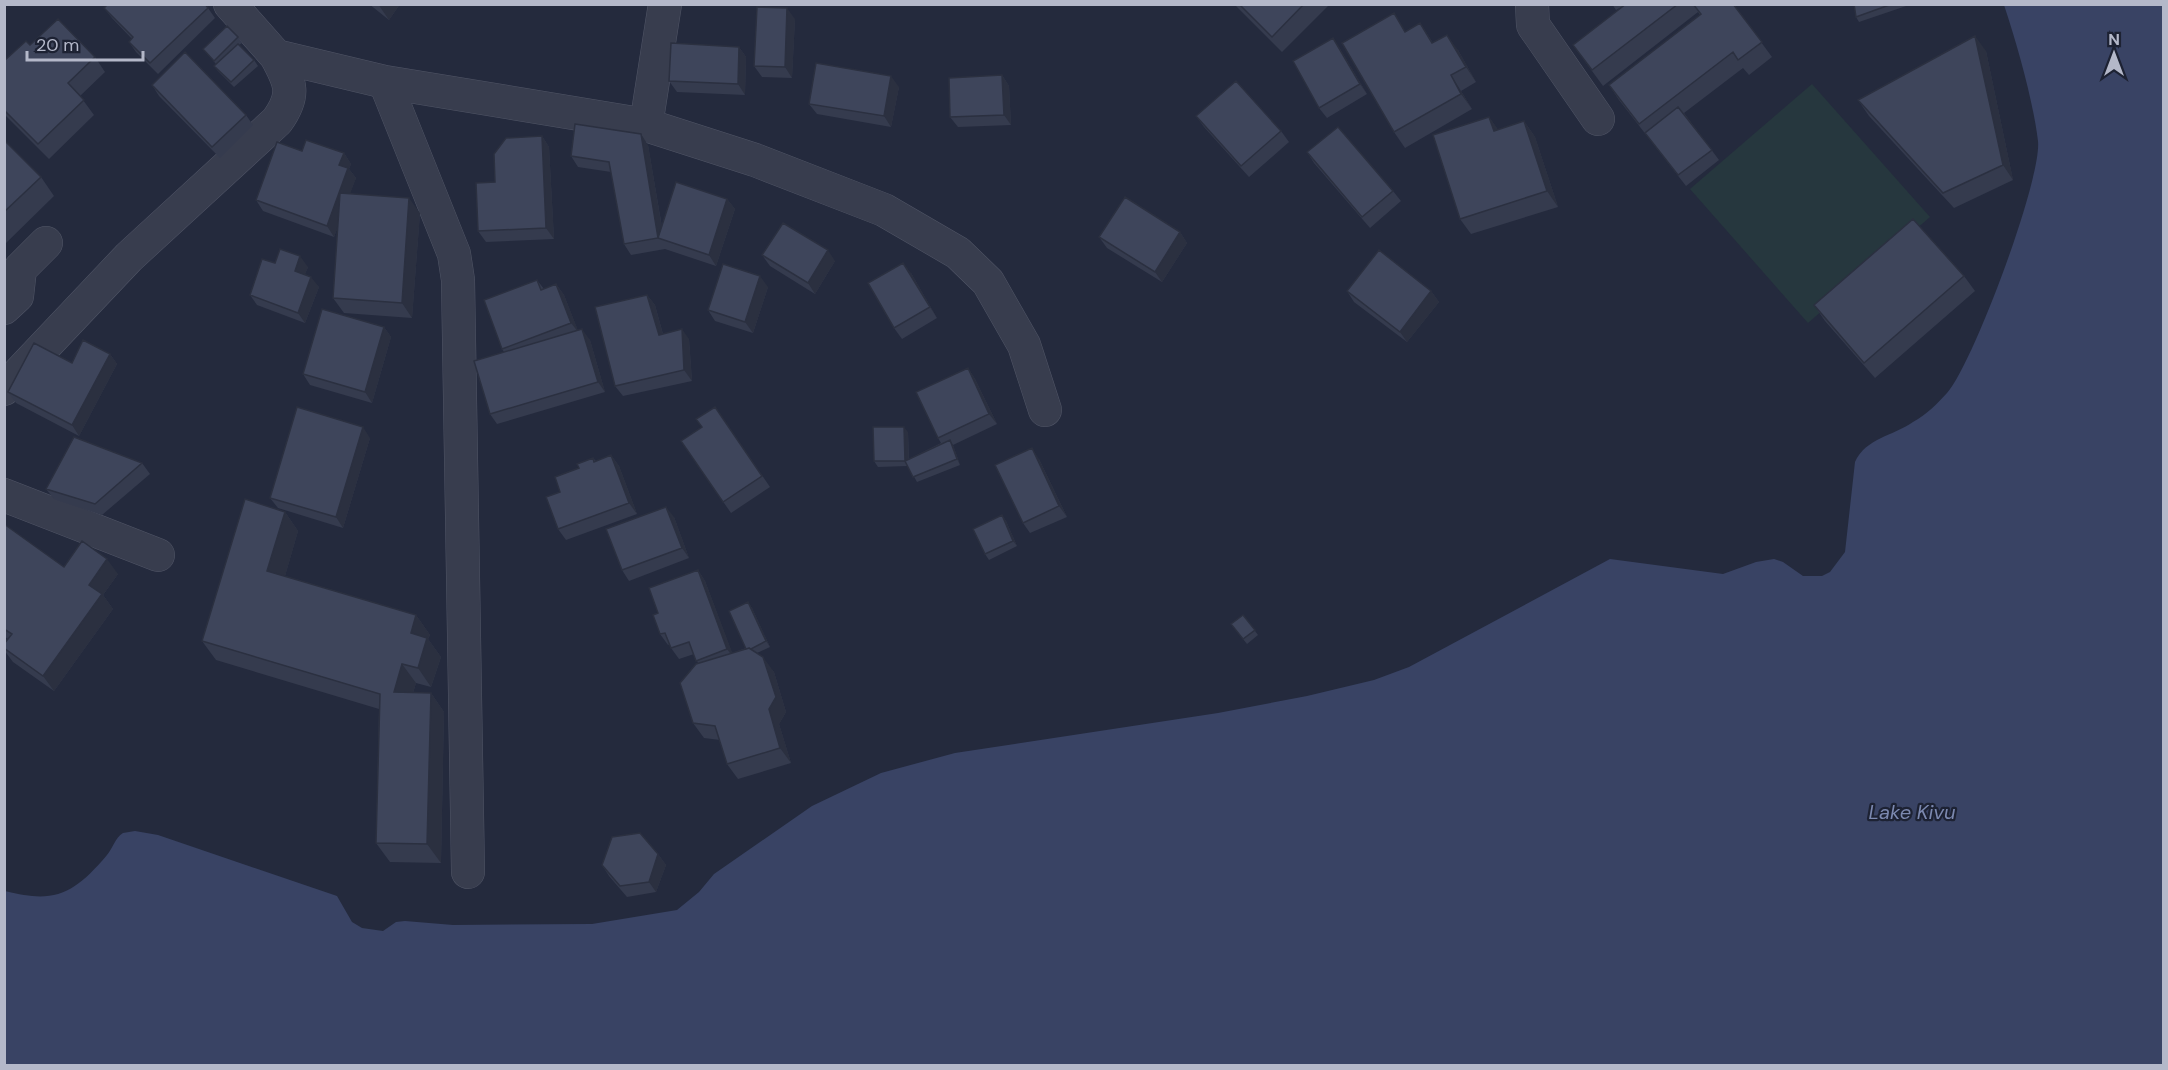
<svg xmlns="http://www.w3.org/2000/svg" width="2168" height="1070" viewBox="0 0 2168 1070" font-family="'DM Sans',sans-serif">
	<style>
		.green { fill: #26373e }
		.water { fill: #394364 }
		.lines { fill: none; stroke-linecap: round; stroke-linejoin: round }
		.minor-casing { stroke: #505566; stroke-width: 34 }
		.minor { stroke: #383d4e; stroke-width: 33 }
		.wall { fill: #353b4e }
		.shaded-wall { fill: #2b3040 }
		.building { fill: #3e455b; stroke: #2b3040; stroke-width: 1.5 }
		.labels { text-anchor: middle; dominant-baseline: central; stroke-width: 4.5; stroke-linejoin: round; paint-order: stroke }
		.water-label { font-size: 20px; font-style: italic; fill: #7c89b0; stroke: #1d2233 }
	</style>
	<rect width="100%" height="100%" fill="#242a3d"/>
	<path class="green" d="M1812 84 1930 217 1808 323 1690 189Z"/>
	<path class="water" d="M2004 5H2163V1065H5V891C55 904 74 894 107 855 113 848 115 838 123 833L135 831 158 835 337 896 352 922 362 928 383 931 396 922 405 921 453 925 592 924 677 910 699 892 714 874 812 806 881 773 955 753 1218 713 1307 696 1374 680 1409 667 1610 559 1723 574 1756 562 1774 559 1783 562 1803 576H1822L1830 572 1845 552 1855 462C1866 438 1893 436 1913 422 1927 414 1937 404 1947 393 1973 364 2042 179 2038 141 2033 100 2017 44 2004 5Z"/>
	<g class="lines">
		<g class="minor-casing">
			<path id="minor" d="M230 4 276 56 385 82 454 254 458 280 468 872
				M1532 4 1533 25 1598 119
				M385 82 646 125 755 160 884 210 958 253 988 282 1024 345 1045 410
				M646 125 665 4
				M4 308 17 296 20 269 46 243
				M4 389 129 257 277 121C296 95 291 83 276 56
				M4 495 158 555"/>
		</g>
		<use href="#minor" class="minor"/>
	</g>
	<path class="wall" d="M369 4H400L389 20Z
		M1234 4H1330L1282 52Z
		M1612 4H1733L1772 57 1749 75 1743 68 1684 113 1719 160 1686 186 1619 100 1609 85 1700 15 1698 12 1603 86 1573 45 1623 6 1616 10Z
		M1854 4H1912L1859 22 1856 17Z
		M104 8H208L215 18 158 74 136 52 129 42 132 39 112 18Z
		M795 19 792 78 762 77 754 66Z
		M1420 23 1433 43 1458 50 1476 82 1461 91 1472 109 1405 148 1394 132 1406 31Z
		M238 37 242 43 239 45 254 60 258 66 234 87 218 71 214 66 216 64 203 49Z
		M1333 38 1340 49 1367 94 1327 118 1319 108Z
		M30 45 95 57 105 72 80 96 94 115 49 159 4 114V61Z
		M739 47 746 57 745 95 677 92 669 81Z
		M1986 51 2013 180 1954 208 1869 116 1858 100Z
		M1002 75 1009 86 1011 125 958 127 950 117Z
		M152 85 246 115 253 125 220 158 159 96Z
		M899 87 891 127 817 114 809 104Z
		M1196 116 1281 131 1289 142 1249 177 1204 127Z
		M1489 117 1498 130 1524 121 1535 137 1558 207 1471 234 1460 219Z
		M542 136 549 147 554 239 486 242 478 231 495 182Z
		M4 140 41 177 54 196 4 245Z
		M648 145 662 227 727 199 735 209 716 266 665 249 631 255 624 244 611 172 578 167 571 156Z
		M302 151 344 153 351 164 349 169 356 178 350 193 420 213 412 318 344 313 333 298 338 226 334 237 263 211 256 200Z
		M1307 152 1393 191 1401 201 1370 228 1314 163Z
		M1180 232 1187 243 1162 282 1107 248 1099 237Z
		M762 255 835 261 815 294 770 266Z
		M275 263 308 267 305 274 319 287 305 323 257 305 250 295Z
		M911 273 937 318 902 339 894 328Z
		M1964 276 1975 291 1875 378 1825 321 1814 305Z
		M537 280 544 289 556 284 564 295 578 331 590 340 605 392 497 424 490 414 504 352 502 349Z
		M768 287 753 333 715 321 708 310Z
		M1347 291H1431L1439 302 1407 342 1354 302Z
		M647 295 655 305 663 334 689 339 692 381 623 396 615 386Z
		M384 327 391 337 372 403 310 385 303 374Z
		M110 354 117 364 79 436 16 403 8 392 72 363Z
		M968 368 975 379 997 424 953 445 960 465 917 482 908 466 878 467 874 461 908 432 909 459 941 443 938 438Z
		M715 407 770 487 731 513 681 441 702 427Z
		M370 438 343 528 278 508 270 498Z
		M611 455 619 466 637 514 566 540 558 529 560 492 579 468 593 458 596 461Z
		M1039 459 1067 517 1030 533 1023 523Z
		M142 463 150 474 102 515 54 499 46 489Z
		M285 512 298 531 285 576 416 615 430 635 428 639 441 657 431 687 416 683 413 693H431L444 712 441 863 390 862 376 843 379 709 216 660 202 641Z
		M1002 515 1006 521 1017 546 989 560 985 554Z
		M674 517 689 558 629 581 622 570Z
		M4 524 64 567 118 574 103 595 113 609 54 691 13 662 4 650V644L8 639 4 636Z
		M698 570 705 581 732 653 746 648 748 602 752 608 770 647 757 653 774 672 786 712 779 724 791 763 738 779 727 764 720 740 704 738 693 723 698 663 694 654 679 659 671 648 670 644 668 645 660 634 658 613Z
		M1243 615 1258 635 1247 644 1231 624Z
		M658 854 666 865 656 892 627 897 609 876 602 865Z"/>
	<path class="shaded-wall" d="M378 4H400L389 20Z
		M787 8 795 19 792 78 785 67Z
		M1447 35 1458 50 1476 82 1466 67Z
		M1975 36 1986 51 2013 180 2003 165Z
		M1333 38 1340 49 1367 94 1360 84Z
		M739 47 746 57 745 95 738 84Z
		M1002 75 1009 86 1011 125 1004 115Z
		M1451 75 1461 91 1472 109 1461 94Z
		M891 76 899 87 891 127 884 116Z
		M1489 117 1500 132 1494 131Z
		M1524 121 1535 137 1558 207 1547 191Z
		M641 134 648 145 664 240 658 238Z
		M542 136 549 147 554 239 546 228Z
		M344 153 351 164 349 169 356 178 334 237 327 226 339 165Z
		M409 198 420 213 412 318 402 303Z
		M727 199 735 209 716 266 709 255Z
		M1180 232 1187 243 1162 282 1155 272Z
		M828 250 835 261 815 294 808 283Z
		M300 256 308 267 302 282 295 271Z
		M903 263 911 273 937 318 930 307Z
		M760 276 768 287 753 333 745 322Z
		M311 277 319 287 305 323 298 313Z
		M556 284 564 295 579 333 571 323Z
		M1431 291 1439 302 1407 342 1400 332Z
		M647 295 655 305 666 346 659 335Z
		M384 327 391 337 372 403 365 392Z
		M582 329 590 340 605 392 598 382Z
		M682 329 689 339 692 381 684 370Z
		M110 354 117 364 79 436 72 425Z
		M968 368 975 379 997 424 989 414Z
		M363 427 370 438 343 528 336 517Z
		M904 427 908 432 909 466 905 461Z
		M950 440 953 445 960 465 957 459Z
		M1032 448 1039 459 1067 517 1059 506Z
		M611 455 619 466 637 514 629 503Z
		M666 507 674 517 689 558 682 548Z
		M285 512 298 531 281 590 267 571Z
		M1002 515 1006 521 1017 546 1013 541Z
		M107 559 118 574 103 595 113 609 54 691 43 676 89 585Z
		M698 570 705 581 735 660 727 649Z
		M748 602 752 608 770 647 766 641Z
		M416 615 430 635 428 639 441 657 431 687 418 668 411 633Z
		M763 657 774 672 786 712 779 724 791 763 780 748 769 709Z
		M402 664 416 683 407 712 394 692Z
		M431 693 444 712 441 863 427 844Z
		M658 854 666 865 656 892 649 882Z"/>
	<path class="building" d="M108 4H205L208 8 150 63 129 42 133 37 104 8Z
		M1239 4H1304L1272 37Z
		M1626 4H1678L1592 70 1573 45Z
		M1693 4H1733L1762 42 1738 60 1733 52 1639 124 1609 85 1701 14Z
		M1854 4H1892L1856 17Z
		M757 7 787 8 785 67 754 66Z
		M1394 13 1405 32 1420 23 1432 43 1447 35 1466 67 1451 75 1461 94 1394 132 1342 43Z
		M58 19 95 57 68 83 84 100 38 144 4 110V61L26 41 30 45Z
		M227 26 238 37 214 61 203 49Z
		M1975 36 2003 165 1943 193 1858 100Z
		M1333 38 1360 84 1319 108 1293 61Z
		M671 43 739 47 738 84 669 81Z
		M238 44 254 60 231 82 214 66Z
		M185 52 246 115 212 147 152 85Z
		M816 63 891 76 884 116 809 104Z
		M1002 75 1004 115 950 117 949 78Z
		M1236 81 1281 131 1241 166 1196 116Z
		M1678 107 1712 150 1678 175 1645 133Z
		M1489 117 1494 131 1524 121 1547 191 1460 219 1433 135Z
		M575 124 641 134 658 238 624 244 609 162 571 156Z
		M1338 127 1393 191 1362 217 1307 152Z
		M542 136 546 228 478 231 476 183 495 182 494 154 506 138Z
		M4 140 41 177 4 212Z
		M306 140 344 153 339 165 348 168 327 226 256 200 277 142 302 151Z
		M676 182 727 199 709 255 658 238Z
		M340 193 409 198 402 303 333 298Z
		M1125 197 1180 232 1155 272 1099 237Z
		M1913 219 1964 276 1864 363 1814 305Z
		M783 223 828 250 808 283 762 255Z
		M280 249 300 256 295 271 311 277 298 313 250 295 262 259 275 263Z
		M1379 250 1431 291 1400 332 1347 291Z
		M903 263 930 307 894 328 868 283Z
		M723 264 760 276 745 322 708 310Z
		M537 280 541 290 556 284 571 323 502 349 484 300Z
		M647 295 659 335 682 329 684 370 615 386 595 307Z
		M322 309 384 327 365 392 303 374Z
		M582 329 598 382 490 414 474 361Z
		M83 340 110 354 72 425 8 392 34 343 72 363Z
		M968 368 989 414 938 438 916 392Z
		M297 407 363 427 336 517 270 498Z
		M715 407 762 476 723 502 681 441 702 427 696 419Z
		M873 427H904L905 461H874Z
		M74 437 142 463 95 504 46 489Z
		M950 440 957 459 913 477 905 461Z
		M1032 448 1059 506 1023 523 995 465Z
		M611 455 629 503 558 529 546 497 560 492 555 477 579 468 577 464 593 458 594 462Z
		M245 499 285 512 267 571 416 615 411 633 427 638 418 668 402 664 394 692 431 693 427 844 376 843 380 694 202 641Z
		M666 507 682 548 622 570 606 529Z
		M1002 515 1013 541 985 554 973 529Z
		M4 524 64 567 82 541 107 559 89 585 102 594 43 676 4 648V644L12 634 4 629Z
		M698 570 727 649 696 661 689 642 671 648 665 633 660 634 653 615 658 613 649 588Z
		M748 602 766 641 751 649 749 648 746 649 729 611Z
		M1243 615 1255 630 1243 639 1231 624Z
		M749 648 763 657 776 697 769 709 780 748 727 764 715 726 693 723 680 683 696 664Z
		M640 833 658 854 649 882 620 886 602 865 612 837Z"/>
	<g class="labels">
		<g class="water-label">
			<text x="1912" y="812">Lake Kivu</text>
		</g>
	</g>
	<rect width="2168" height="1070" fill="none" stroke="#b4b8c9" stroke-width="12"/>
	<g transform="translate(2114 54)" stroke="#1d2233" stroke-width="4.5" paint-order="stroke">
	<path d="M0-4.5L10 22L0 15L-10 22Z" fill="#b4b8c9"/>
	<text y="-9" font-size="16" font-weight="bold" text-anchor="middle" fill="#b4b8c9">N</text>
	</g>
	<path d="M27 51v9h116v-9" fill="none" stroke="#b4b8c9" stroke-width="3"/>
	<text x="36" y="51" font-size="18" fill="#b4b8c9" stroke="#1d2233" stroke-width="4.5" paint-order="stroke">20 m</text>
</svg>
